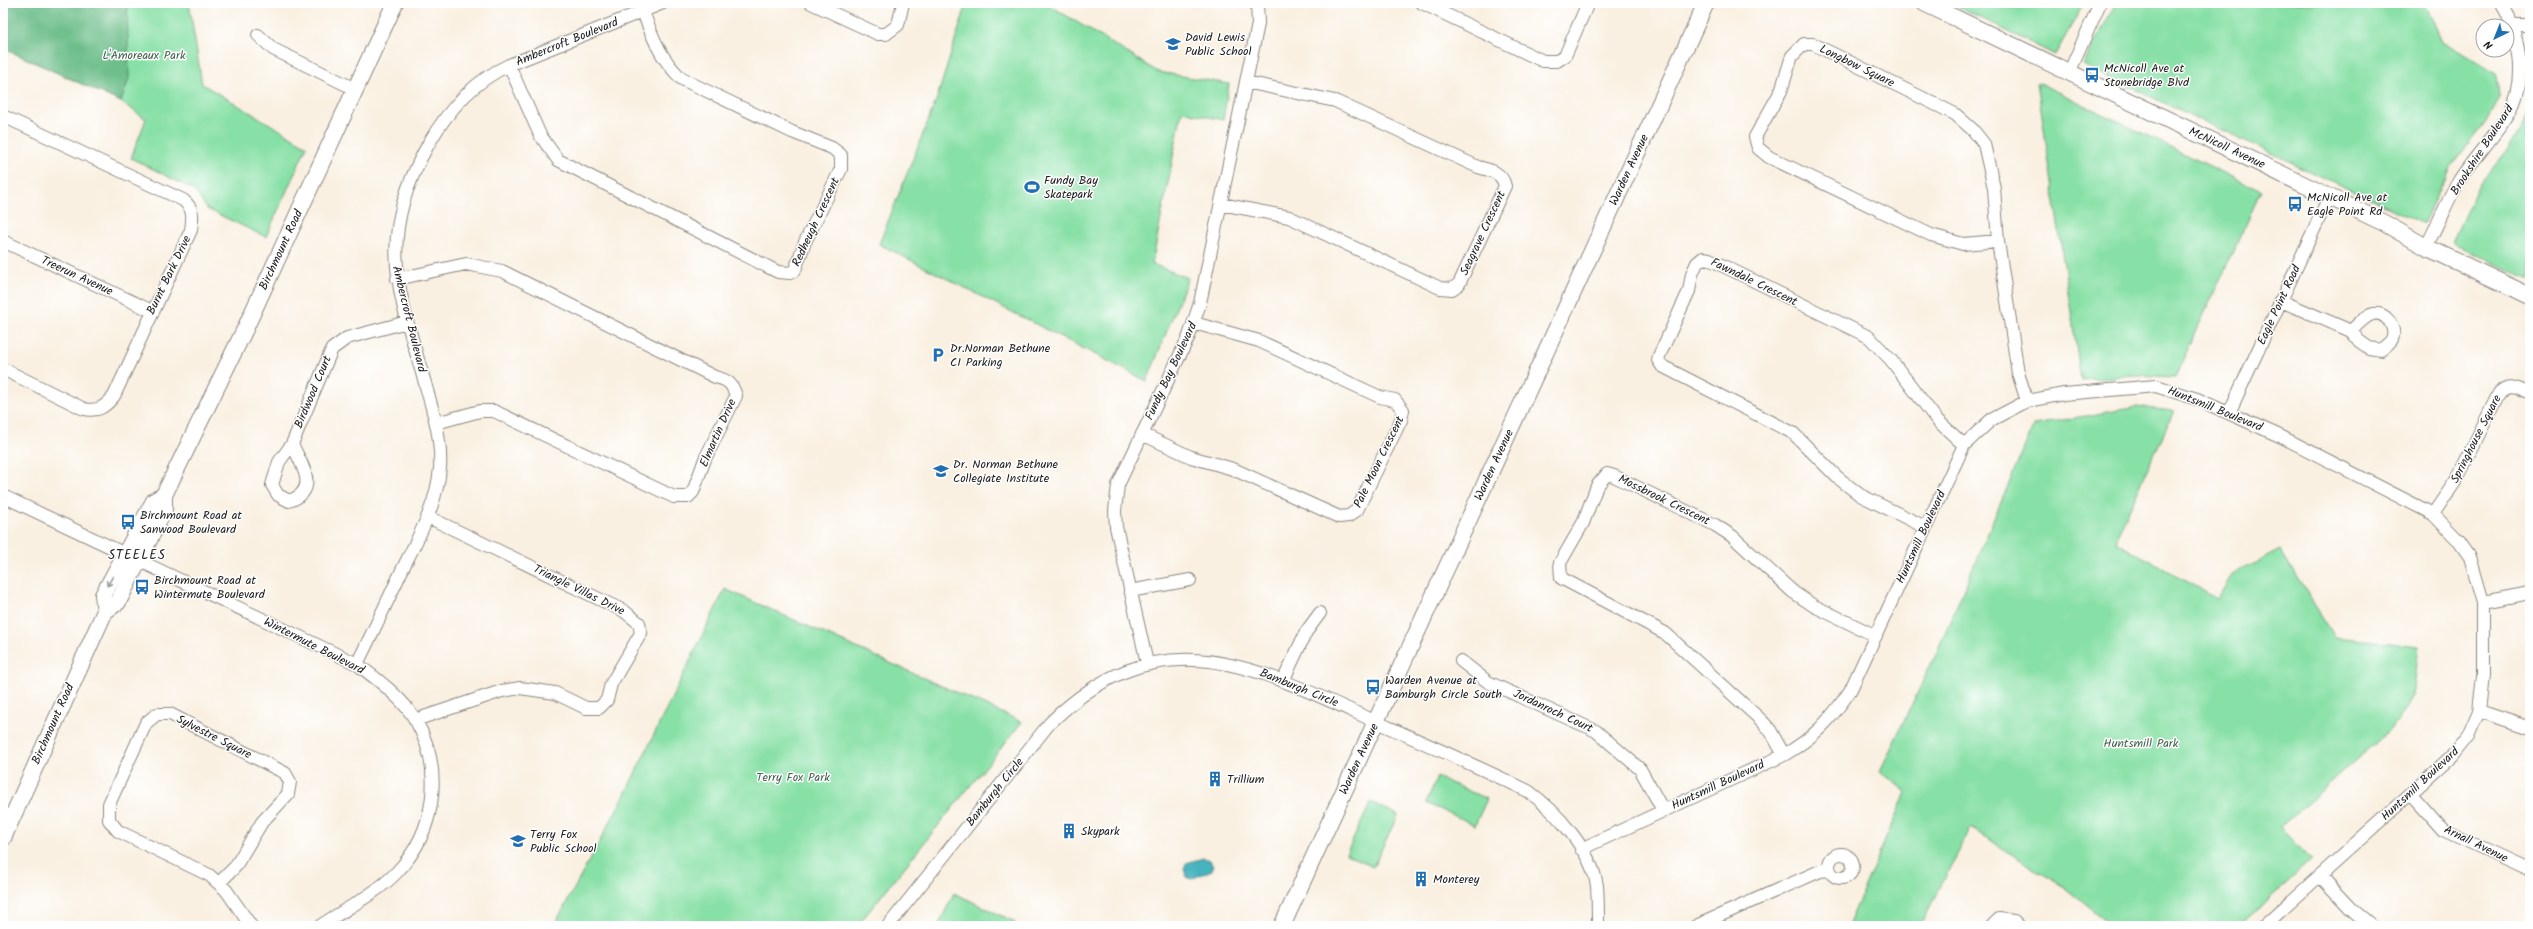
<svg xmlns="http://www.w3.org/2000/svg" width="2533" height="929" viewBox="0 0 2533 929" font-family="Kalam,sans-serif">
	<style>
		.green { fill: #87e0a5; stroke: #527e60 }
		.forest { fill: #6dbe8a; stroke: #446d53 }
		.water { fill: #45b4be; stroke: #30686d }
		.lines { fill: none; stroke-linecap: round; stroke-linejoin: round }
		.minor-casing { stroke: #8a867e; stroke-width: 14 }
		.major-casing { stroke: #8a867e; stroke-width: 18 }
		.minor { stroke: #fff; stroke-width: 12 }
		.major { stroke: #fff; stroke-width: 16 }
		.oneway { stroke: #999 }
		.labels { text-anchor: middle; dominant-baseline: central; stroke-width: 3; stroke-linejoin: round; paint-order: stroke }
		.poi-label { font-size: 12px; fill: #1c1c1c; stroke: #fff; text-anchor: start }
		.street-label { font-size: 12px; fill: #1c1c1c; stroke: #fff }
		.park-label { font-size: 12px; fill: #41614c; stroke: #fff }
		.neighbourhood-label { font-size: 13px; letter-spacing: 1px; fill: #1c1c1c; stroke: #fff }
	</style>
	<rect width="100%" height="100%" fill="#fff"/>
	<filter id="ink" filterUnits="userSpaceOnUse"><feTurbulence type="fractalNoise" baseFrequency=".025" numOctaves="2"/><feDisplacementMap in="SourceGraphic" scale="8" xChannelSelector="R" yChannelSelector="G"/><feConvolveMatrix kernelMatrix="1 2 1 2 8 2 1 2 1" color-interpolation-filters="sRGB"/></filter>
	<filter id="wash" filterUnits="userSpaceOnUse"><feTurbulence type="fractalNoise" baseFrequency=".012" numOctaves="4" result="noise"/><feDisplacementMap in="SourceGraphic" scale="16" xChannelSelector="R" yChannelSelector="G"/><feGaussianBlur stdDeviation="0.9" result="paint"/><feColorMatrix in="noise" values="0 0 0 0 0 0 0 0 0 0 0 0 0 0 0 0 0 1.4 0 .05"/><feComposite in="paint" operator="in"/></filter>
	<g filter="url(#wash)">
		<rect width="100%" height="100%" fill="#f9f0e1"/>
		<path class="green" d="M3 3H189L202 84 307 146 266 237 207 209 194 190 131 158 146 119 121 102 3 48Z
			M967 3H1046L1158 72 1229 84 1223 120 1182 111 1152 264 1188 278 1147 381 879 244 936 101Z
			M1951 3H2084L2055 55Z
			M2116 3H2425L2442 41 2497 74 2499 97 2486 121 2451 167 2423 224 2083 65Z
			M2037 82 2261 191 2175 377 2135 375 2081 380Z
			M2530 107V281L2452 242 2478 186 2522 130Z
			M2137 407 2174 411 2115 541 2217 599 2232 575 2280 550 2335 637 2419 646 2413 696 2397 723 2280 828 2312 860 2239 926H2182L2177 922 2172 926H2112L2065 888 1971 828 1920 926H1848L1906 792 1880 771 1935 656 2034 425Z
			M725 589 1022 722 857 926H554L623 798Z
			M1437 777 1487 799 1475 825 1426 803Z
			M1371 802 1398 815 1373 867 1346 854Z
			M954 893 1015 922 1013 926H938Z"/>
		<path class="forest" d="M3 3H127L129 78 121 102 3 48Z"/>
		<path class="water" d="M1203 858 1210 860 1213 867 1212 870 1191 879 1187 877 1184 869 1186 863Z"/>
	</g>
	<g filter="url(#ink)">
		<g class="lines">
			<g class="minor-casing">
				<path id="minor" d="M811 3 878 34H886L898 25 903 3
					M1422 3 1543 61H1557L1565 56 1588 3
					M2513 25H2530
					M258 35 273 49 355 89
					M509 65 540 135 558 160 778 272 790 273 795 270 805 242 841 169V155L832 148 792 132 682 79C661 60 653 38 643 12
					M2069 73 2100 3
					M3 116 183 200C194 209 193 216 191 230L114 396C105 407 98 412 84 409L3 369
					M1221 204 1289 217 1440 288 1452 289 1459 284 1505 186C1502 172 1490 170 1478 167L1335 101 1246 82
					M3 241 152 311
					M1998 241 1963 244 1931 235 1769 157 1758 148 1755 137 1781 91 1792 56 1804 44H1813L1955 114 1973 130 1984 144 1994 188 1998 241 2018 373 2027 401
					M2426 247C2437 226 2446 204 2457 184 2472 159 2494 138 2509 113 2529 79 2519 36 2502 3
					M397 279 466 264 502 271 715 377C728 380 732 383 736 396L705 459 693 492 688 497H674L494 411H480L436 423
					M2281 301 2351 331 2359 341 2369 348 2381 350C2384 347 2390 343 2392 339 2397 328 2386 311 2373 314 2365 316 2357 325 2351 331
					M2229 413 2329 197
					M1142 434 1191 457 1233 469 1339 517 1349 516 1357 510 1401 420 1403 410 1395 400 1380 397 1259 341 1194 323
					M292 444C301 464 321 490 289 501L278 495 272 485 279 462 292 444 332 349 347 338 407 322
					M3 496 357 664C378 680 403 698 416 721 444 770 436 831 397 872 376 894 345 909 320 926
					M2433 514 2457 479 2499 393C2509 382 2518 389 2530 394
					M1925 527 1860 495 1837 477 1793 433 1662 366 1658 360 1659 356 1689 291 1692 274 1697 263 1703 258 1709 259 1869 337 1891 360 1937 420 1964 445
					M1130 591 1190 580
					M2483 602 2530 593
					M1461 661 1488 682 1596 731 1640 769 1663 810
					M1147 663 1116 527 1115 511 1118 485 1189 336 1200 303 1258 24 1257 3
					M357 664C373 632 388 600 403 568 419 536 437 504 440 468 442 439 433 411 425 383 397 287 376 237 429 143 448 110 474 81 509 65L663 3
					M1284 679 1306 632 1320 613
					M2479 711 2530 728
					M415 720 502 691 520 688 555 693 586 708H599L607 700 611 684 641 633 639 623 624 611 428 517
					M1784 755 1770 730 1762 721 1665 633 1561 578 1560 563 1583 523 1597 486 1607 474 1614 476 1715 525 1732 536 1793 592 1814 606 1876 636
					M2411 794 2443 830 2530 870
					M1581 849 1784 755C1815 737 1830 720 1850 691L1964 445 1991 420 2027 401 2064 394 2156 386 2197 399 2282 437 2433 514 2458 540 2470 557 2483 602V676L2479 711 2468 736 2452 756 2264 926
					M1829 866a12 12 0 1 1 24 0a12 12 0 1 1-24 0Z
					M2320 876 2351 909 2371 926
					M219 883 235 867 262 822 288 794 290 782 285 773 170 714H157L146 723 109 804V820L118 831 209 875 226 890 251 926
					M888 926 1049 724C1158 616 1252 665 1372 720 1424 743 1477 766 1528 791 1556 811 1592 851 1597 886 1598 899 1598 913 1598 926
					M1696 926 1820 871 1828 870
					M1992 926 1999 919 2014 921 2019 926"/>
			</g>
			<g class="major-casing">
				<path id="major" d="M1924 3 2384 223 2426 247 2530 296
					M105 611 103 595 154 501 164 495
					M3 838 105 611 118 602 164 510V495L245 329 395 3
					M1282 926 1706 3"/>
			</g>
			<use href="#minor" class="minor"/>
			<use href="#major" class="major"/>
		</g>
		<defs><path id="oneway-shaft" d="M-6 0H5M1.5-3L5.5 0L1.5 3" fill="none" stroke-width="1.6" stroke-linecap="round" stroke-linejoin="round"/></defs>
		<use class="oneway" href="#oneway-shaft" transform="translate(110 581) rotate(120)"/>
	</g>
	<defs>
		<g id="school-bare" transform="scale(1.2)"><path d="M0-5L7-2L0 1L-7-2ZM-4 1L0 2.5L4 1V4Q0 6-4 4Z" fill="#1f6fb2" stroke="#fff" stroke-width="2.5" paint-order="stroke"/></g>
		<g id="bus-bare" transform="scale(1.2)"><path d="M-5-6H5V4H4V6H2V4H-2V6H-4V4H-5ZM-3.5-4V0h7V-4ZM-3.5 1.2v1.5H-2V1.2ZM2 1.2v1.5H3.5V1.2Z" fill="#1f6fb2" stroke="#fff" stroke-width="2.5" paint-order="stroke"/></g>
		<g id="stadium-bare" transform="scale(1.2)"><path d="M0-5a6.5 5 0 1 0 0 10a6.5 5 0 1 0 0-10ZM-3.5-1.8h7v3.6h-7Z" fill="#1f6fb2" stroke="#fff" stroke-width="2.5" paint-order="stroke"/></g>
		<g id="parking-bare" transform="scale(1.2)"><path d="M-3.5-5.5H1a3.5 3.5 0 0 1 0 7H-1V5.5H-3.5ZM-1-3.4V-.6H.8a1.4 1.4 0 0 0 0-2.8Z" fill="#1f6fb2" stroke="#fff" stroke-width="2.5" paint-order="stroke"/></g>
		<g id="building-bare" transform="scale(1.2)"><path d="M-4-6H4V6H1V3H-1V6H-4ZM-2.5-4.3h1.7v1.8h-1.7ZM.8-4.3h1.7v1.8H.8ZM-2.5-1h1.7V.8h-1.7ZM.8-1h1.7V.8H.8Z" fill="#1f6fb2" stroke="#fff" stroke-width="2.5" paint-order="stroke"/></g>
	</defs>
	<g fill-rule="evenodd">
		<use href="#school-bare" x="1173" y="44"/>
		<use href="#bus-bare" x="2092" y="75"/>
		<use href="#stadium-bare" x="1032" y="187"/>
		<use href="#bus-bare" x="2295" y="204"/>
		<use href="#parking-bare" x="938" y="355"/>
		<use href="#school-bare" x="941" y="471"/>
		<use href="#bus-bare" x="128" y="522"/>
		<use href="#bus-bare" x="142" y="587"/>
		<use href="#bus-bare" x="1373" y="687"/>
		<use href="#building-bare" x="1215" y="779"/>
		<use href="#building-bare" x="1069" y="831"/>
		<use href="#school-bare" x="518" y="841"/>
		<use href="#building-bare" x="1421" y="879"/>
	</g>
	<g class="labels">
		<g class="poi-label">
			<text x="1185" y="37">David Lewis<tspan x="1185" dy="14">Public School</tspan></text>
			<text x="2104" y="68">McNicoll Ave at<tspan x="2104" dy="14">Stonebridge Blvd</tspan></text>
			<text x="1044" y="180">Fundy Bay<tspan x="1044" dy="14">Skatepark</tspan></text>
			<text x="2307" y="197">McNicoll Ave at<tspan x="2307" dy="14">Eagle Point Rd</tspan></text>
			<text x="950" y="348">Dr.Norman Bethune<tspan x="950" dy="14">CI Parking</tspan></text>
			<text x="953" y="464">Dr. Norman Bethune<tspan x="953" dy="14">Collegiate Institute</tspan></text>
			<text x="140" y="515">Birchmount Road at<tspan x="140" dy="14">Sanwood Boulevard</tspan></text>
			<text x="154" y="580">Birchmount Road at<tspan x="154" dy="14">Wintermute Boulevard</tspan></text>
			<text x="1385" y="680">Warden Avenue at<tspan x="1385" dy="14">Bamburgh Circle South</tspan></text>
			<text x="1227" y="779">Trillium</text>
			<text x="1081" y="831">Skypark</text>
			<text x="530" y="834">Terry Fox<tspan x="530" dy="14">Public School</tspan></text>
			<text x="1433" y="879">Monterey</text>
		</g>
		<g class="street-label">
			<text transform="translate(567 42) rotate(-22)">Ambercroft Boulevard</text>
			<text transform="translate(1857 66) rotate(26)">Longbow Square</text>
			<text transform="translate(2227 148) rotate(25)">McNicoll Avenue</text>
			<text transform="translate(2482 150) rotate(-57)">Brookshire Boulevard</text>
			<text transform="translate(1629 170) rotate(-65)">Warden Avenue</text>
			<text transform="translate(816 222) rotate(-65)">Redheugh Crescent</text>
			<text transform="translate(1483 233) rotate(-65)">Seagrave Crescent</text>
			<text transform="translate(281 250) rotate(-65)">Birchmount Road</text>
			<text transform="translate(169 275) rotate(-64)">Burnt Bark Drive</text>
			<text transform="translate(77 276) rotate(25)">Treerun Avenue</text>
			<text transform="translate(1754 282) rotate(26)">Fawndale Crescent</text>
			<text transform="translate(2279 305) rotate(-65)">Eagle Point Road</text>
			<text transform="translate(409 319) rotate(76)">Ambercroft Boulevard</text>
			<text transform="translate(1171 371) rotate(-65)">Fundy Bay Boulevard</text>
			<text transform="translate(313 392) rotate(-67)">Birdwood Court</text>
			<text transform="translate(2215 409) rotate(22)">Huntsmill Boulevard</text>
			<text transform="translate(718 433) rotate(-66)">Elmartin Drive</text>
			<text transform="translate(2476 439) rotate(-63)">Springhouse Square</text>
			<text transform="translate(1379 462) rotate(-64)">Pale Moon Crescent</text>
			<text transform="translate(1494 465) rotate(-65)">Warden Avenue</text>
			<text transform="translate(1664 500) rotate(26)">Mossbrook Crescent</text>
			<text transform="translate(1921 537) rotate(-65)">Huntsmill Boulevard</text>
			<text transform="translate(579 590) rotate(26)">Triangle Villas Drive</text>
			<text transform="translate(314 646) rotate(27)">Wintermute Boulevard</text>
			<text transform="translate(1299 688) rotate(22)">Bamburgh Circle</text>
			<text transform="translate(1553 711) rotate(25)">Jordanroch Court</text>
			<text transform="translate(53 724) rotate(-66)">Birchmount Road</text>
			<text transform="translate(214 737) rotate(27)">Sylvestre Square</text>
			<text transform="translate(1359 759) rotate(-65)">Warden Avenue</text>
			<text transform="translate(2420 784) rotate(-43)">Huntsmill Boulevard</text>
			<text transform="translate(1718 785) rotate(-25)">Huntsmill Boulevard</text>
			<text transform="translate(995 792) rotate(-51)">Bamburgh Circle</text>
			<text transform="translate(2476 844) rotate(26)">Arnall Avenue</text>
		</g>
		<g class="park-label">
			<text x="144" y="55">L'Amoreaux Park</text>
			<text x="2141" y="743">Huntsmill Park</text>
			<text x="793" y="777">Terry Fox Park</text>
		</g>
		<g class="neighbourhood-label">
			<text x="137" y="555">STEELES</text>
		</g>
	</g>
	<rect width="2533" height="929" fill="none" stroke="#fff" stroke-width="16"/>
	<g transform="translate(2495 38) rotate(223)"><circle r="19" fill="#ffffff" stroke="#a4a4a4"/>
	<path d="M0-3L7 15L0 10L-7 15Z" fill="#1f6fb2"/>
	<text y="-6" font-size="11" font-weight="bold" text-anchor="middle" fill="#1c1c1c">N</text>
	</g>
</svg>
